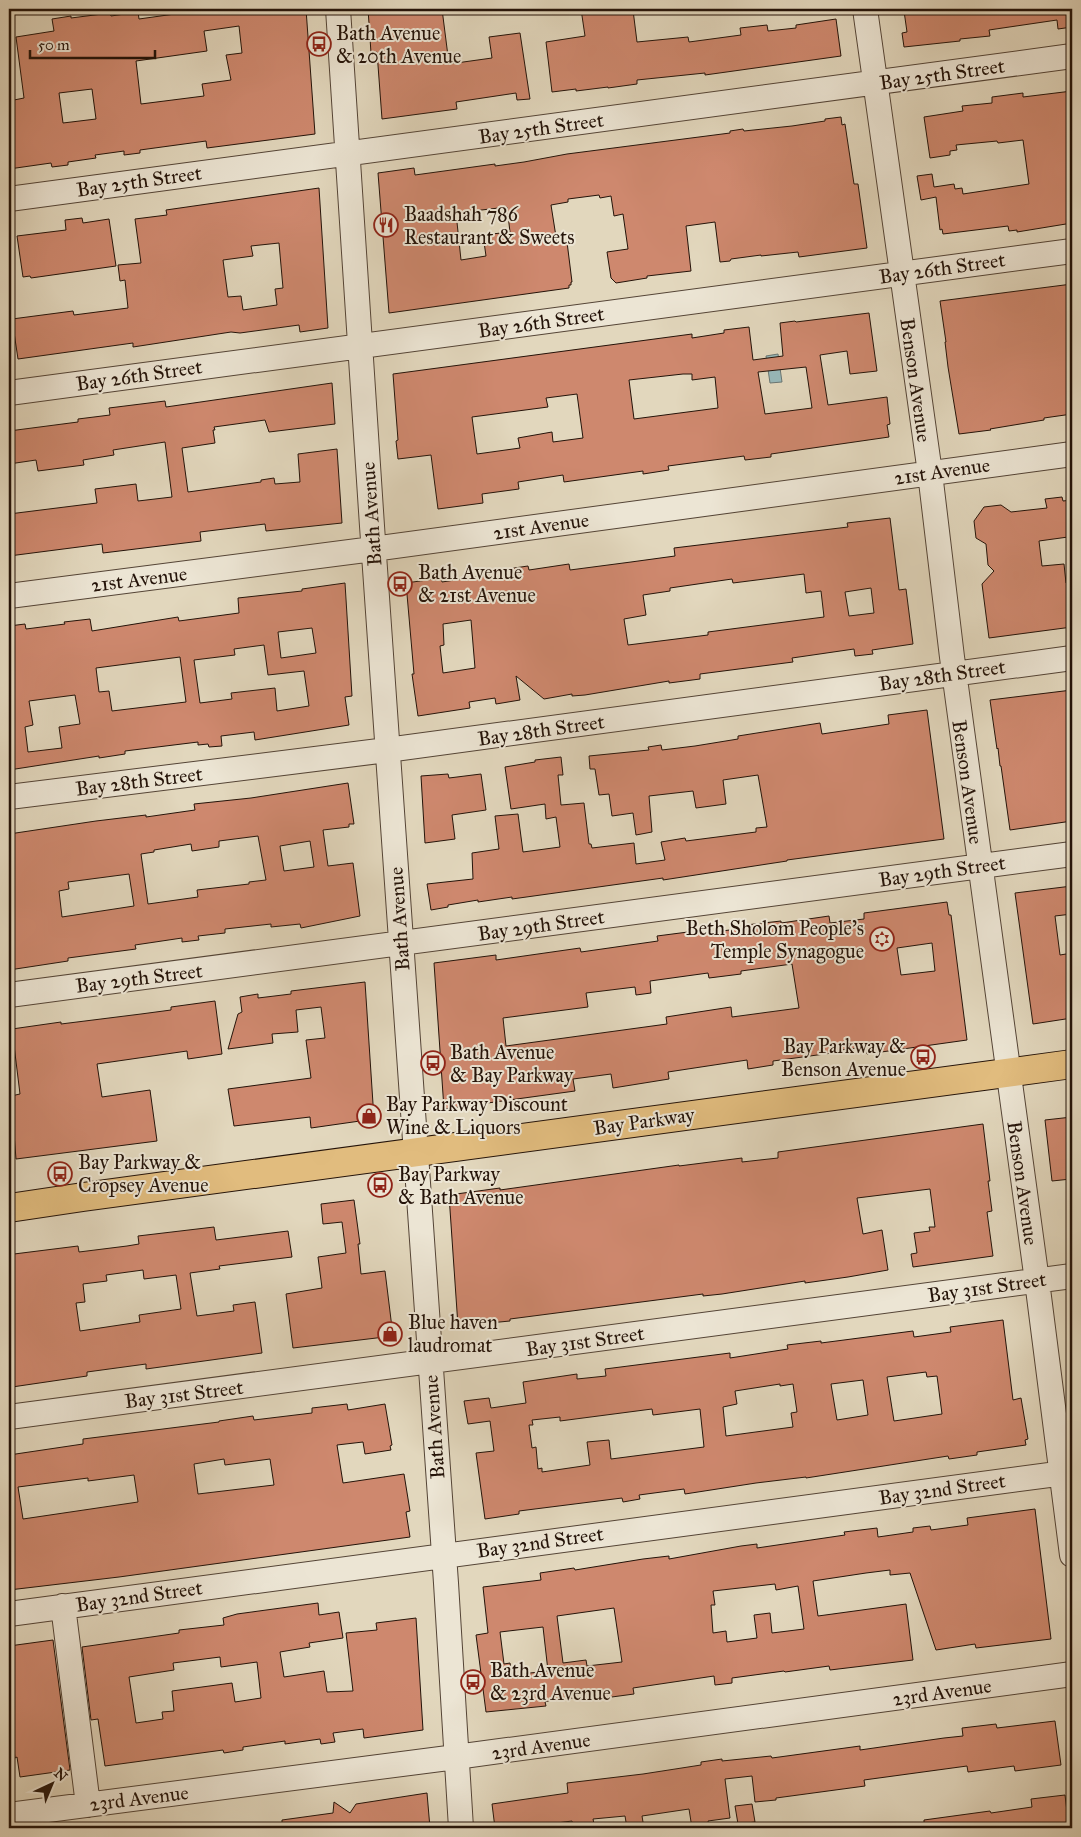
<svg xmlns="http://www.w3.org/2000/svg" width="1081" height="1837" viewBox="0 0 1081 1837" font-family="'IM FELL Great Primer',serif">
	<style>
		.water { fill: #97b8b9; stroke: #697673 }
		.building { fill: #ce886e; stroke: #241309; fill-rule: evenodd }
		.lines { fill: none; stroke-linecap: round; stroke-linejoin: round }
		.minor-casing { stroke: #544436; stroke-width: 26 }
		.major-casing { stroke: #241309; stroke-width: 30 }
		.minor { stroke: #ece5d4; stroke-width: 24 }
		.major { stroke: #e1bc7e; stroke-width: 28 }
		.labels { text-anchor: middle; dominant-baseline: central; stroke-width: 4; stroke-linejoin: round; paint-order: stroke }
		.poi-label { font-size: 20px; fill: #241309; stroke: #ece5d4; text-anchor: start }
		.street-label { font-size: 20px; fill: #241309; stroke: #ece5d4 }
	</style>
	<rect width="100%" height="100%" fill="#e2d7bd"/>
	<filter id="stains"><feTurbulence type="fractalNoise" baseFrequency=".004" numOctaves="4"/><feColorMatrix values="0 0 0 0 .2 0 0 0 0 .09 0 0 0 0 .02 0 0 0 .5 -.17"/></filter>
	<radialGradient id="worn" r=".72"><stop offset=".6" stop-color="#630" stop-opacity="0"/><stop offset="1" stop-color="#630" stop-opacity=".3"/></radialGradient>
	<path class="water" d="M778 354 782 382 770 383 766 356Z"/>
	<path class="building" d="M188 9H306L315 134 207 148 206 141 140 150V153L124 155V151L95 155 96 158 68 162V165L52 167 51 163 9 169V101L24 98 16 37 54 31 52 19 71 16V18L110 13 111 16 138 12 139 19 189 12ZM239 26 242 53 226 55 231 80 202 84 204 96 141 104 136 61 207 51 204 31ZM92 89 96 119 63 123 59 93Z
		M368 9H442L449 64 492 58 489 37 520 33 530 99 517 100 516 93 456 102 457 109 382 119 377 52 371 53Z
		M581 9H607V13L633 10 637 42 688 37 689 42 741 35 740 28 767 25 768 31 796 28V25L836 19 841 56 705 75V73L637 80V84L608 88V87L576 91V89L552 92 546 42 585 36Z
		M906 9H1072V27L1058 29 1057 20 989 30 990 36 960 39V41L904 47 902 33 907 32 904 11H906Z
		M1072 91V132L1068 133 1072 167V223L1017 232V230L1009 231 1008 226 943 234 942 229 940 230 936 197 921 200 917 176 932 174 934 187 954 184 955 189 962 188 963 194 1029 184 1023 140 998 143 997 141 956 145 957 150 950 151V155L930 158 924 117 963 111 962 106 992 103V97L1023 93V97Z
		M841 117 842 125 845 124 854 184H858L867 248 799 257 798 252 761 256V255L731 259 730 261 720 262 715 222 686 226 691 271 647 276V278L616 283 611 278 607 252 628 249 623 214 614 216 611 196 600 198 599 195 568 199V202L551 205 557 243 567 242 572 282H571V285H569V288L389 313 378 173 414 168 415 175 495 164V166L524 162 567 154 730 133V131L743 129 744 131 792 126 825 121V119ZM507 207 510 232 483 235 486 256 461 260 456 213Z
		M319 188 328 328 300 332 299 325 240 333 231 332 133 347V343L18 359 12 319 73 311 74 315 128 308 125 280 120 281 118 265 141 263 135 219 167 215 166 210ZM279 243 283 288 275 289 277 305 243 310 241 296 228 297 223 260 253 256 251 246Z
		M82 218 83 223 109 219 116 266 31 278 30 276 23 277 17 236 66 230 65 220Z
		M1072 284V414L1044 418V420L990 429 991 430 959 434 948 367 945 342H946L940 301Z
		M869 313 877 371 850 374 847 351 820 355 828 405 887 397 890 424 887 425 889 437 771 454V457L745 460 744 456 668 466 669 470 643 474V471L564 482 563 475 518 482 519 489 482 494 483 503 438 509 431 455 398 459 396 441 398 440 393 374 692 334V338L724 333V330L749 327 753 360 783 356 780 323 795 321 796 322ZM806 367 812 408 765 414 758 372ZM683 374H692V380L715 377 718 408 634 419 629 380ZM577 394 583 438 553 442 552 432 518 438 520 448 477 454 472 417 548 407 546 398Z
		M332 383 335 424 269 432 265 420 214 427 215 430H213L215 443 182 448 188 492 261 482V480L274 478 275 484 300 482 298 454 337 449 342 523 266 531 265 524 200 532 201 541 103 553 102 544 9 556V514L97 503 95 489 136 484 138 501 172 497 165 442 113 450 114 455 83 460 84 465 38 471 36 460 9 464V431L78 422V419L110 415 109 408 165 401 166 407Z
		M1062 497 1063 501 1072 500V534H1068V537L1039 541 1042 566 1064 564 1066 583 1072 582V627L989 638 982 584 994 571 988 565 986 544 976 538 974 521 984 507 1001 505 1011 512 1047 508 1045 499Z
		M890 518 899 590 906 589 913 644 872 650 873 654 855 656 854 649 792 658 793 662 700 674V679L669 683V681L585 695 572 696V694L544 699 516 676 520 700 496 704 495 698 469 702 470 708 418 716 412 674H414L406 583 441 578 442 582 487 575V572L528 566 529 570 569 564 570 570 631 562 675 556 674 548 848 527 847 523ZM804 574 806 593 821 591 824 617 708 632V635L628 645 624 619 646 615 643 595 670 591V588L732 579 733 583ZM871 588 874 613 849 616 845 592ZM471 620 475 668 443 673 440 646 444 645 443 624Z
		M345 583 352 696 345 697 349 725 255 740 254 732 221 736 222 746 209 747 208 744 198 745V742L125 751V754L99 758V756L9 770V626L25 624 26 629 65 624 64 622 90 619 92 631 178 617 179 621 239 613 238 598 302 591V589ZM312 628 316 653 281 658 278 632ZM264 645 268 675 304 671 309 706 277 711 275 688 231 693 232 699 200 703 194 660 235 655 234 649ZM180 657 186 702 112 711 109 691 99 692 96 668ZM75 695 80 724 59 727 62 748 28 752 25 727 33 725 29 701Z
		M1072 690V821L1010 830 1001 766H1000L998 748 997 749 990 700Z
		M927 710 944 839 787 860V861L663 880V878L512 899V897L478 902V900L448 905V907L431 910 427 884 473 879 472 853 499 849 495 816 518 814 523 852 560 847 556 817 546 819 545 804 511 809 505 767 535 762V760L561 757 563 775H558L561 805 584 803 589 844H591L592 848 634 843 636 864 665 860 661 842 685 838 686 841 756 832V828L767 827 758 775 723 780 726 804 696 808 693 791 649 796 652 832 636 835 633 813 612 816 609 794 599 795 595 769H590L589 756 649 750 648 747 661 745 662 750 695 746 738 739V736L820 723 822 734 889 724 888 715Z
		M448 774 449 778 481 774 486 810 452 815 455 839 425 843 421 776Z
		M348 783 354 824H349V827L323 830 328 866 353 863 360 916 301 928 300 924 271 927V924L225 929V933L198 936 199 940 182 942V938L135 945 136 949 68 958V961L9 970V834L96 821 146 815V817L195 810 194 804 251 798ZM258 836 266 880 249 882V884L197 890 198 897 148 904 141 854 154 852V850L191 844 192 851 219 847V841ZM310 841 314 867 284 871 280 846ZM129 874 134 906 62 917 59 891 69 889 68 882Z
		M1072 886V914L1055 916 1060 955 1072 953V1018L1033 1024 1015 893Z
		M947 902 949 915H951L967 1040 867 1054 865 1047 832 1051V1053L773 1061V1065L748 1069 747 1060 668 1072 669 1079 613 1088 611 1074 573 1079 575 1091 444 1109 434 963 496 955V960L580 948 581 952 658 941 657 936 688 932 689 935 746 928V925L781 921V923L829 916 830 923 864 919V913ZM932 943 935 971 901 975 897 948ZM792 964 799 1008 732 1017 731 1007 666 1017 667 1024 506 1046 503 1018 588 1007 586 993 635 987 636 995 651 993 650 981 708 973 709 978 741 974V971Z
		M365 982 374 1119 311 1128 310 1117 234 1126 228 1089 311 1078 306 1040 325 1038 321 1007 296 1010 298 1032 272 1034 273 1043 228 1049 238 1014 242 1012 240 997 258 994V998L291 994V991Z
		M215 1001 222 1054 188 1059 187 1051 97 1064 102 1097 150 1090 157 1141 16 1159 11 1096 20 1094 12 1029 61 1022V1024L141 1014 171 1010V1007Z
		M1072 1117V1164H1069L1071 1179 1052 1181 1045 1120Z
		M983 1124 990 1181H988L992 1211 987 1212 993 1256 913 1267 911 1254 917 1253 914 1233 930 1231 929 1227H935L930 1189 857 1198 863 1234 882 1230 888 1270 848 1277 805 1283V1281L722 1294 703 1296V1294L510 1319V1321L458 1326 449 1195 500 1188V1190L679 1165V1166L742 1158V1162L778 1158V1152Z
		M354 1200 360 1244H358L361 1274 385 1271 393 1336 293 1348 286 1294 322 1288 318 1257 346 1253 342 1222 323 1224 321 1204Z
		M214 1227 216 1240 288 1231 292 1257 219 1266 220 1269 190 1273 197 1316 234 1311 233 1305 255 1302 262 1353 146 1369V1364L87 1372V1376L12 1387 14 1254 78 1246 79 1252 127 1246 139 1244 138 1236ZM143 1270 144 1279 176 1275 181 1309 139 1315 140 1322 80 1331 76 1303 85 1302 83 1284 107 1281 106 1275Z
		M1003 1320 1013 1400 1021 1398 1028 1439 1025 1440 1026 1445 977 1452V1455L949 1459 948 1456 806 1478V1477L756 1483 685 1494 684 1489 639 1495 640 1499 623 1502 622 1498 519 1511V1514L485 1519 476 1453 494 1451 490 1421 468 1424 464 1401 489 1398 491 1408 526 1403 523 1382 577 1374V1379L606 1376 605 1369 730 1353V1358L788 1349 787 1345 821 1341V1343L913 1331 914 1337 951 1332 950 1327ZM926 1372 927 1377 937 1376 942 1414 894 1421 887 1377ZM863 1380 868 1415 837 1420 831 1384ZM780 1384V1386L793 1384 797 1412 791 1413 793 1427 726 1436 723 1407 737 1404 735 1391ZM652 1409 653 1415 700 1409 704 1447 611 1459 609 1440 587 1442 590 1465 542 1472V1468L538 1469 536 1447 532 1448 529 1425H533L532 1420 560 1417V1421Z
		M347 1404 348 1410 385 1404 392 1445 390 1446 391 1450 365 1454 363 1442 337 1445 343 1483 404 1474 410 1511 406 1512 410 1537 119 1577 9 1590V1455L83 1444V1439L219 1422V1421L253 1416 254 1420 312 1413V1408ZM224 1459 225 1465 270 1459 274 1485 198 1494 194 1464ZM134 1475 138 1502 23 1519 18 1487 88 1478V1481Z
		M1035 1509 1051 1639 976 1648 975 1644 936 1650 910 1573 890 1575V1570L866 1573 813 1581 818 1616 906 1604 913 1660 830 1670 829 1666 785 1672 784 1671 732 1678V1683L715 1685 714 1676 633 1688 634 1694 582 1701 581 1697 548 1701 545 1702 546 1706 486 1712 476 1635 488 1633 483 1587 541 1580 540 1573 574 1568 575 1570 643 1559 669 1556V1559L741 1546 757 1544V1548L845 1535 844 1532 877 1528 878 1537 913 1532V1528L930 1526 931 1530 968 1525 967 1518ZM775 1584 776 1590 798 1586 804 1629 772 1633 770 1613 754 1615 757 1638 727 1642 726 1631 713 1633 711 1605H715L713 1591ZM614 1608 622 1662 587 1666 586 1660 563 1663 557 1616ZM543 1627 548 1671 512 1675 510 1663 504 1664 500 1632Z
		M318 1603 319 1615 339 1612 343 1638 309 1643 310 1647 280 1652 284 1677 324 1671 327 1692 353 1691 346 1633 377 1630 376 1623 416 1618 423 1730 364 1738 363 1729 333 1733 335 1742 321 1744 320 1739 285 1744V1741L243 1747V1750L224 1753 223 1750 105 1766 98 1719 91 1720 82 1647 179 1633V1630L224 1625 223 1618 237 1614ZM220 1657 221 1667 257 1662 261 1698 235 1702 232 1683 172 1691 174 1711 162 1712 163 1719 136 1723 129 1677 174 1670 173 1663Z
		M53 1640 70 1770 20 1777 17 1757 15 1758 9 1712V1646Z
		M1055 1721 1061 1765 1015 1771 1014 1766 968 1772 967 1766 864 1780 865 1786 776 1798V1800L755 1802 752 1776 725 1779 730 1818 708 1821 709 1828H692L689 1809 642 1816 644 1828H627L625 1816 593 1819 594 1824 573 1827 572 1821 518 1828H495L492 1804 568 1793 567 1783 643 1774 701 1765V1762L722 1759V1761L771 1756 772 1758 860 1746V1750L944 1738 963 1736 962 1728 996 1724 997 1728Z
		M427 1793 430 1828H282V1820L333 1813 334 1802 350 1813 356 1804Z
		M1065 1795 1069 1828H924V1820L990 1811 991 1813 1032 1807 1031 1799Z
		M752 1804 755 1822 738 1824 735 1806Z"/>
	<g class="lines">
		<g class="minor-casing">
			<path id="minor" d="M338 9 372 526 446 1583 461 1828
				M865 9 930 473 952 657 1037 1281 1072 1555
				M9 199 1072 56
				M9 393 1072 251
				M9 596 373 549 1072 454
				M9 797 387 750 1072 658
				M9 995 1072 854
				M9 1417 1072 1276
				M63 1606 88 1805
				M9 1614 1072 1472
				M9 1815 456 1757 1072 1674"/>
		</g>
		<g class="major-casing">
			<path id="major" d="M9 1208 83 1197 1072 1064"/>
		</g>
		<use href="#minor" class="minor"/>
		<use href="#major" class="major"/>
	</g>
	<defs>
		<g id="bus-ring" transform="scale(1.25)"><circle r="9.5" fill="#ece5d4" stroke="#8f2418" stroke-width="1.5"/><path d="M-5-6H5V4H4V6H2V4H-2V6H-4V4H-5ZM-3.5-4V0h7V-4ZM-3.5 1.2v1.5H-2V1.2ZM2 1.2v1.5H3.5V1.2Z" fill="#8f2418"/></g>
		<g id="restaurant-ring" transform="scale(1.25)"><circle r="9.5" fill="#ece5d4" stroke="#8f2418" stroke-width="1.5"/><path d="M-5-6h1v4h1v-4h1v4h1v-4h1v5L-1.5 .5V6h-2V.5L-5-1ZM5-6V6H3V1.5H1.5Q1.5-4 5-6Z" fill="#8f2418"/></g>
		<g id="synagogue-ring" transform="scale(1.25)"><circle r="9.5" fill="#ece5d4" stroke="#8f2418" stroke-width="1.5"/><path d="M0-6.5L5.6 3.2H-5.6ZM0 6.5L5.6-3.2H-5.6Z" fill="#8f2418"/></g>
		<g id="shop-ring" transform="scale(1.25)"><circle r="9.5" fill="#ece5d4" stroke="#8f2418" stroke-width="1.5"/><path d="M-5-2.5h2.3a2.7 3.5 0 0 1 5.4 0H5L5.5 6h-11ZM-1.5-2.5h3a1.5 2.3 0 0 0-3 0Z" fill="#8f2418"/></g>
	</defs>
	<g fill-rule="evenodd">
		<use href="#bus-ring" x="319" y="44"/>
		<use href="#restaurant-ring" x="386" y="225"/>
		<use href="#bus-ring" x="400" y="584"/>
		<use href="#synagogue-ring" x="882" y="939"/>
		<use href="#bus-ring" x="923" y="1057"/>
		<use href="#bus-ring" x="433" y="1063"/>
		<use href="#shop-ring" x="369" y="1116"/>
		<use href="#bus-ring" x="60" y="1174"/>
		<use href="#bus-ring" x="380" y="1185"/>
		<use href="#shop-ring" x="390" y="1334"/>
		<use href="#bus-ring" x="473" y="1682"/>
	</g>
	<g class="labels">
		<g class="poi-label">
			<text x="336" y="33">Bath Avenue<tspan x="336" dy="23">&amp; 20th Avenue</tspan></text>
			<text x="404" y="214">Baadshah 786<tspan x="404" dy="23">Restaurant &amp; Sweets</tspan></text>
			<text x="418" y="572">Bath Avenue<tspan x="418" dy="23">&amp; 21st Avenue</tspan></text>
			<text x="864" y="928" text-anchor="end">Beth Sholom People's<tspan x="864" dy="23">Temple Synagogue</tspan></text>
			<text x="906" y="1046" text-anchor="end">Bay Parkway &amp;<tspan x="906" dy="23">Benson Avenue</tspan></text>
			<text x="450" y="1052">Bath Avenue<tspan x="450" dy="23">&amp; Bay Parkway</tspan></text>
			<text x="386" y="1104">Bay Parkway Discount<tspan x="386" dy="23">Wine &amp; Liquors</tspan></text>
			<text x="78" y="1162">Bay Parkway &amp;<tspan x="78" dy="23">Cropsey Avenue</tspan></text>
			<text x="398" y="1174">Bay Parkway<tspan x="398" dy="23">&amp; Bath Avenue</tspan></text>
			<text x="408" y="1322">Blue haven<tspan x="408" dy="23">laudromat</tspan></text>
			<text x="490" y="1670">Bath Avenue<tspan x="490" dy="23">&amp; 23rd Avenue</tspan></text>
		</g>
		<g class="street-label">
			<text transform="translate(942 74) rotate(-8)">Bay 25th Street</text>
			<text transform="translate(541 128) rotate(-8)">Bay 25th Street</text>
			<text transform="translate(139 181) rotate(-8)">Bay 25th Street</text>
			<text transform="translate(942 268) rotate(-8)">Bay 26th Street</text>
			<text transform="translate(541 322) rotate(-8)">Bay 26th Street</text>
			<text transform="translate(139 375) rotate(-8)">Bay 26th Street</text>
			<text transform="translate(916 380) rotate(82)">Benson Avenue</text>
			<text transform="translate(942 471) rotate(-8)">21st Avenue</text>
			<text transform="translate(371 514) rotate(-94)">Bath Avenue</text>
			<text transform="translate(541 526) rotate(-8)">21st Avenue</text>
			<text transform="translate(139 579) rotate(-7)">21st Avenue</text>
			<text transform="translate(942 675) rotate(-8)">Bay 28th Street</text>
			<text transform="translate(541 730) rotate(-8)">Bay 28th Street</text>
			<text transform="translate(139 781) rotate(-7)">Bay 28th Street</text>
			<text transform="translate(968 782) rotate(82)">Benson Avenue</text>
			<text transform="translate(942 871) rotate(-8)">Bay 29th Street</text>
			<text transform="translate(399 919) rotate(-94)">Bath Avenue</text>
			<text transform="translate(541 925) rotate(-8)">Bay 29th Street</text>
			<text transform="translate(139 978) rotate(-7)">Bay 29th Street</text>
			<text transform="translate(644 1121) rotate(-8)">Bay Parkway</text>
			<text transform="translate(1023 1183) rotate(82)">Benson Avenue</text>
			<text transform="translate(987 1287) rotate(-8)">Bay 31st Street</text>
			<text transform="translate(585 1341) rotate(-8)">Bay 31st Street</text>
			<text transform="translate(184 1394) rotate(-7)">Bay 31st Street</text>
			<text transform="translate(434 1427) rotate(-94)">Bath Avenue</text>
			<text transform="translate(942 1489) rotate(-8)">Bay 32nd Street</text>
			<text transform="translate(540 1542) rotate(-8)">Bay 32nd Street</text>
			<text transform="translate(139 1596) rotate(-8)">Bay 32nd Street</text>
			<text transform="translate(942 1692) rotate(-8)">23rd Avenue</text>
			<text transform="translate(541 1746) rotate(-8)">23rd Avenue</text>
			<text transform="translate(139 1798) rotate(-7)">23rd Avenue</text>
		</g>
	</g>
	<rect width="1081" height="1837" fill="none" stroke="#e2d7bd" stroke-width="30"/>
	<rect x="10" y="10" width="1061" height="1817" fill="none" stroke="#241309" stroke-width="2.5"/>
	<rect x="15" y="15" width="1051" height="1807" fill="none" stroke="#241309"/>
	<g transform="translate(52 1784) rotate(44)" stroke="#ece5d4" stroke-width="4" paint-order="stroke">
	<path d="M0-4L9 19L0 12L-9 19Z" fill="#241309"/>
	<text y="-8" font-size="14" font-weight="bold" text-anchor="middle" fill="#241309">N</text>
	</g>
	<path d="M30 50v8h125v-8" fill="none" stroke="#241309" stroke-width="2.5"/>
	<text x="38" y="50" font-size="15" fill="#241309" stroke="#ece5d4" stroke-width="4" paint-order="stroke">50 m</text>
	<rect width="100%" height="100%" filter="url(#stains)"/>
	<rect width="100%" height="100%" fill="url(#worn)"/>
</svg>
